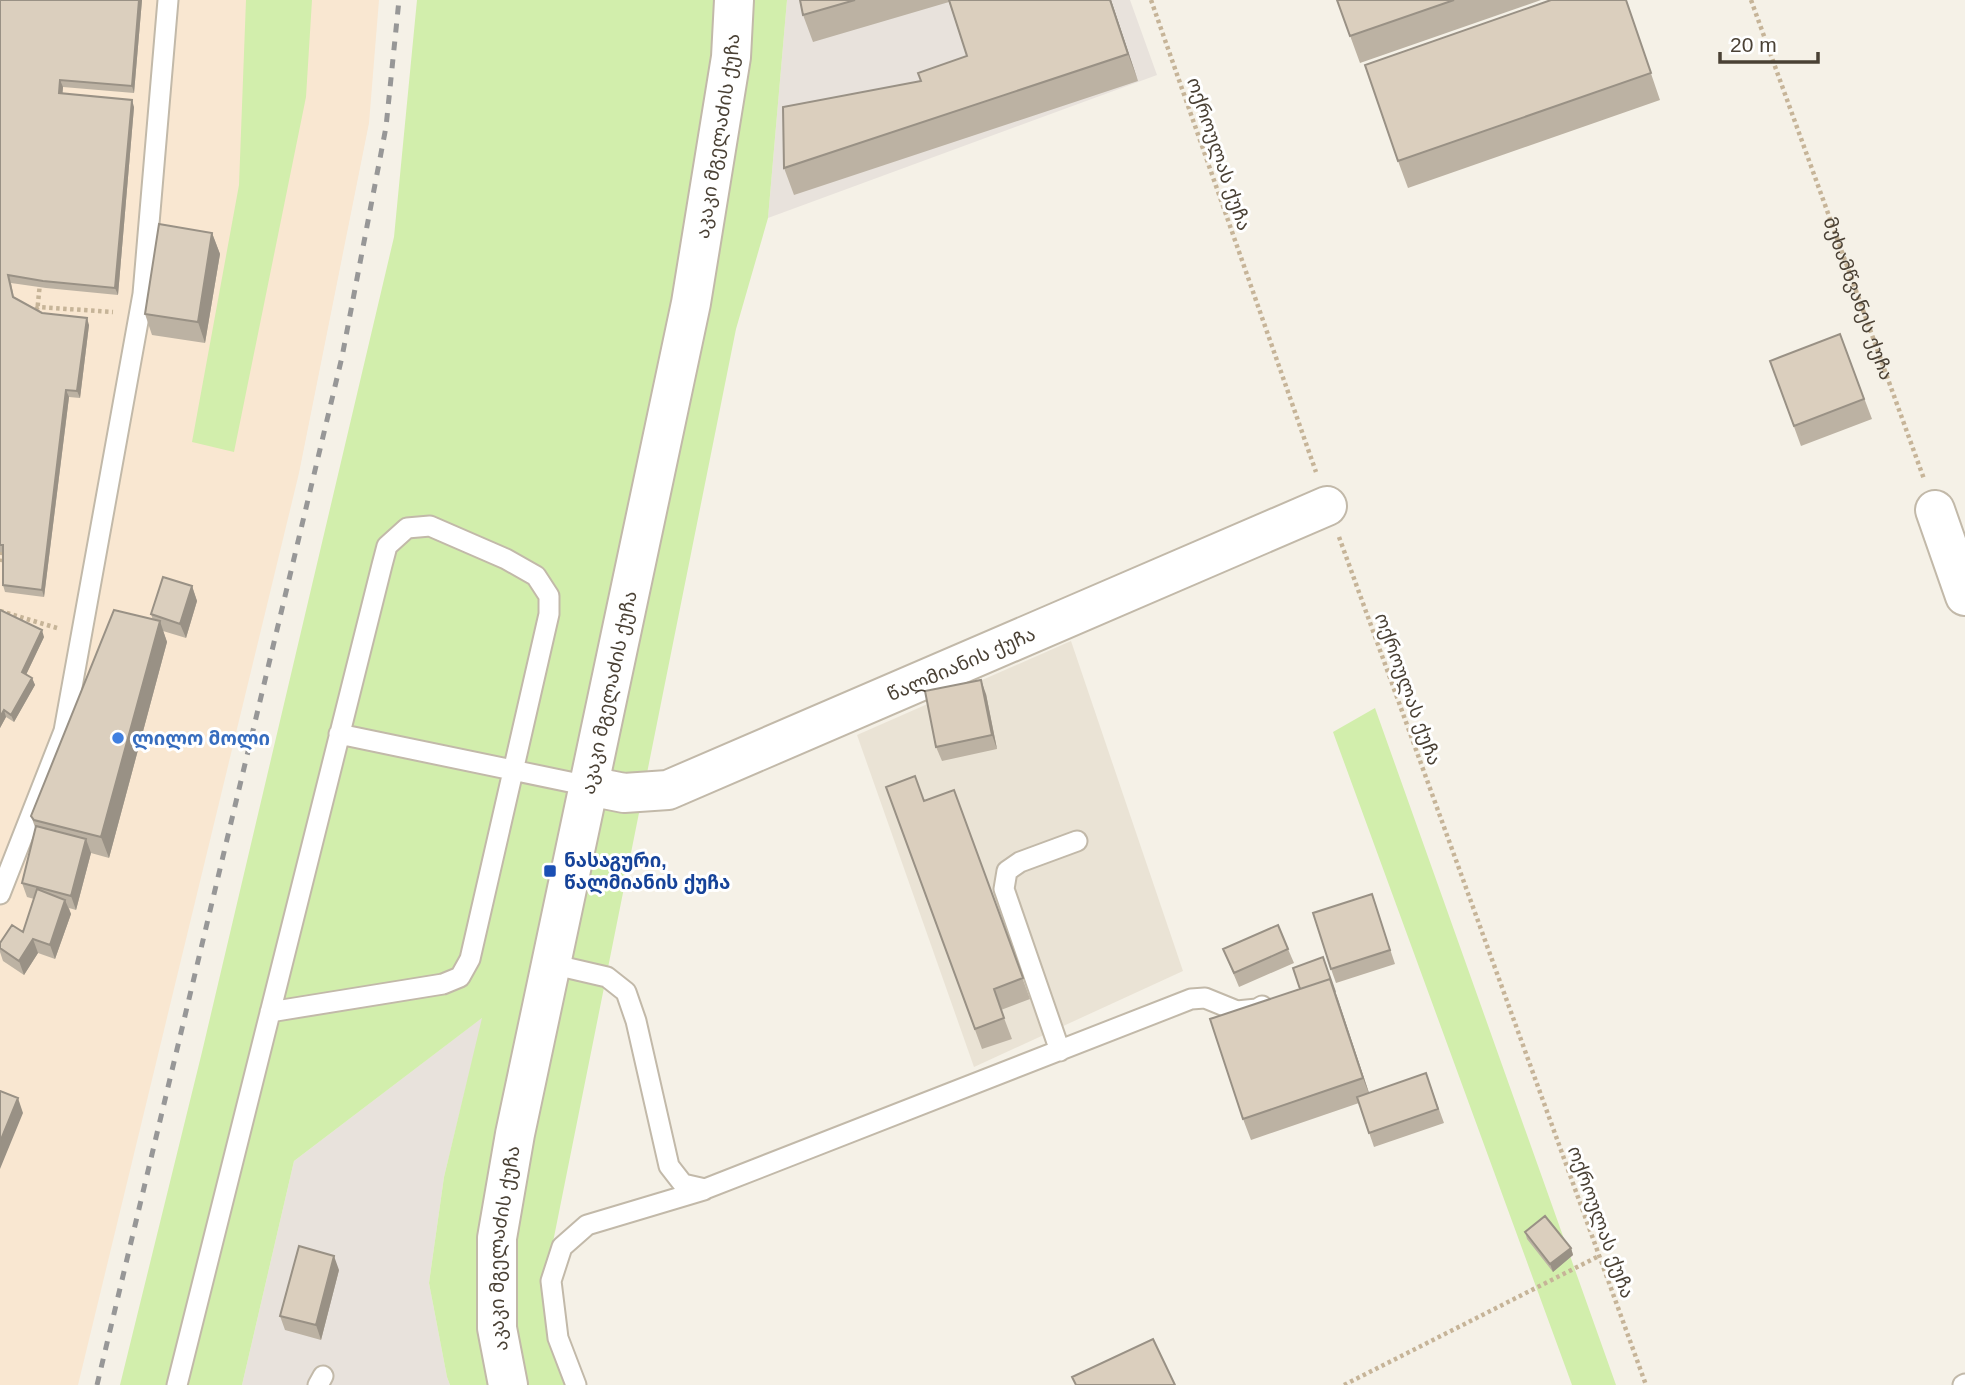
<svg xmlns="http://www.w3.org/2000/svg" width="1965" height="1385" viewBox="0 0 1965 1385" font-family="Arial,'Noto Sans Georgian',sans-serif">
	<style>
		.residential { fill: #eae3d5 }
		.commercial { fill: #f9e7d1 }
		.industrial { fill: #e8e2dc }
		.green { fill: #d2eeac }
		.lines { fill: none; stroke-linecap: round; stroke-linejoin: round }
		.service-casing { stroke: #c2b9a9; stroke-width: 23 }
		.minor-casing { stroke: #c2b9a9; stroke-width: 42 }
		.tertiary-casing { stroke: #c2b9a9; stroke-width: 42 }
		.path { stroke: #c6b498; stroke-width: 4.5; stroke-dasharray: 3.5 3.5; stroke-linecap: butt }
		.service { stroke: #fff; stroke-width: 19 }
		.minor { stroke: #fff; stroke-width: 38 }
		.tertiary { stroke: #fff; stroke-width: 38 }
		.rail { stroke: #979797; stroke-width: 5; stroke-dasharray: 9 9; stroke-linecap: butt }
		.wall { fill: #bcb2a3 }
		.shaded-wall { fill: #999185 }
		.building { fill: #dbcfbe; stroke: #999185; stroke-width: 2 }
		.shop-dot { fill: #3f7fe0; stroke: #fff; stroke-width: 2.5 }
		.transit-dot { fill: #1a4fb4; stroke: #fff; stroke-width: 2.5 }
		.labels { text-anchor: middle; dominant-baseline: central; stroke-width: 6; stroke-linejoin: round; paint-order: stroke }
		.street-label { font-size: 19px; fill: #4a4135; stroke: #fff }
		.shop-label { font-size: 19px; font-weight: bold; fill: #366cbe; stroke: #fff; text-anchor: start }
		.transit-label { font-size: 19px; font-weight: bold; fill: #164399; stroke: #fff; text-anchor: start }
	</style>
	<rect width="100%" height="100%" fill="#f5f1e7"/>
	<path class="residential" d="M1071 641 1183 971 974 1067 857 735Z"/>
	<path class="commercial" d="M0 0H379L369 123 299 473 78 1385H0Z"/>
	<path class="industrial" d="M787 0H1130L1157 75 768 218Z
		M483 1017 444 1177 429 1283 447 1377 450 1385H242L294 1161Z"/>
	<path class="green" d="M246 0H312L306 97 234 452 192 442 239 185Z
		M417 0H787L768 218 736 329 545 1282 571 1385H450L447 1377 429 1283 444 1177 482 1018 294 1161 242 1385H120L202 1052 394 237Z
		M1375 708 1616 1385H1572L1333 732Z"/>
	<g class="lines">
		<g class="service-casing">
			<path id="service" d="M339 734 589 786
				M0 894 64 731 143 294 168 0
				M551 964 607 977 626 992 636 1021 669 1166 683 1184 705 1189 1191 999 1205 998 1237 1011 1257 1009 1262 1006
				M1060 1051 1004 889 1007 871 1020 862 1077 841
				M177 1385 382 565 387 546 407 528 430 526 506 559 536 576 549 596V614L470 959 460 977 443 984 270 1012
				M318 1385 323 1376
				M576 1385 558 1338 551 1281 562 1247 587 1225 704 1190
				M1963 1385 1965 1384"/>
		</g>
		<g class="minor-casing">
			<g id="minor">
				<path d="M1935 510 1965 596"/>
				<path id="s2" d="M589 786 624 793 668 790 1327 506"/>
			</g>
		</g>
		<g class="tertiary-casing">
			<g id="tertiary">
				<path id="s3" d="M508 1385 497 1328V1238L515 1134 691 303 731 57 734 0"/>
			</g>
		</g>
		<g class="path">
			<path d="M1151 0 1316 472"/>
			<path id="s1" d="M1751 0 1924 479"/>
			<path d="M36 309 38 307 113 312"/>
			<path d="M37 313 40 283"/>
			<path d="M1339 537 1646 1385"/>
			<path d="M0 562 2 547"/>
			<path d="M0 611 57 628"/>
			<path d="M1344 1385 1599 1256"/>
		</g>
		<use href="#service" class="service"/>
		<use href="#minor" class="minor"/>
		<use href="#tertiary" class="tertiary"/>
		<path class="rail" d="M97 1385 342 357 386 127 399 0"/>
	</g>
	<path class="wall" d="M0 0H142L134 93 63 87 62 94 134 107 118 295 46 288 11 283 14 298 42 313 89 325 80 398 69 397 44 597 5 592 3 585V552H0Z
		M800 0H1111L1138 81 794 195 784 168 921 81 967 56 949 2 813 42 803 15Z
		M1337 0H1541L1360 63Z
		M1626 0 1660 100 1408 188 1398 161Z
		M212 233 220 254 205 343 152 335 145 314Z
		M1840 334 1872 419 1801 446 1770 361Z
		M192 586 197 601 186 638 163 631 167 642 109 858 91 853 76 910 69 908 71 914 55 959 38 953 24 975 3 961 0 952V943L23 932 34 899 27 897 22 883 36 830 31 816 153 620 151 614Z
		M0 610 44 637 26 675 32 678 35 685 14 722 6 717 0 728Z
		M986 694 997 749 942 761 936 747Z
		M886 787 924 801 954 790 1030 999 1001 1010 1012 1039 982 1049Z
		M1372 894 1395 964 1336 983 1331 969Z
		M1223 949H1288L1294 963 1239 987Z
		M1323 957 1369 1093 1426 1073 1444 1123 1374 1147 1359 1103 1251 1140 1243 1119 1300 989Z
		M1525 1232 1571 1248 1573 1255 1553 1272 1527 1239Z
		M339 1270 321 1340 285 1330 280 1316Z"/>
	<path class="shaded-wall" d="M139 0H142L134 93 132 86Z
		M1110 0H1111L1138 81 1128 54Z
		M60 80 63 87 62 100 59 93Z
		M132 100 134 107 118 295 115 288Z
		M212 233 220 254 205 343 198 322Z
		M87 318 89 325 80 398 77 391Z
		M66 390 69 397 44 597 42 590Z
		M192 586 197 601 186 638 180 624Z
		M160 621 167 642 109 858 101 837Z
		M42 630 44 637 24 679 22 672Z
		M32 678 35 685 14 722 11 715Z
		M981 680 986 694 997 749 992 735Z
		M4 710 6 717 0 728V717Z
		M86 839 91 853 76 910 71 896Z
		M65 900 71 914 55 959 50 945Z
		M33 939 38 953 24 975 19 961Z
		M1323 957 1338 999 1371 1099 1363 1078Z
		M18 1098 23 1113 0 1169V1142Z
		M1571 1248 1573 1255 1553 1272 1550 1264Z
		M334 1256 339 1270 321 1340 316 1325Z"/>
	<path class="building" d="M0 0H139L132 86 60 80 59 93 132 100 115 288 43 281 8 275 13 297 42 313 87 318 77 391 66 390 42 590 3 585V545H0Z
		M800 0H855L803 15Z
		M949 0H1110L1128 54 784 168 783 107 921 81 918 73 967 56Z
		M1337 0H1454L1350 36Z
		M1551 0H1626L1651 73 1398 161 1365 65Z
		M159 224 212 233 198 322 145 314Z
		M1840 334 1864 399 1794 426 1770 361Z
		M163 577 192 586 180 624 151 614Z
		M0 610 42 630 22 672 32 678 11 715 4 710 0 717Z
		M114 610 160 621 101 837 34 820 31 816Z
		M981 680 992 735 936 747 925 691Z
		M915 776 924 801 954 790 1023 978 994 989 1004 1018 975 1029 886 787Z
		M36 826 86 839 71 896 22 883Z
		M37 889 65 900 50 945 33 939 19 961 0 948V943L12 925 23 932Z
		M1372 894 1390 950 1331 969 1313 913Z
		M1278 925 1288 949 1234 973 1223 949Z
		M1323 957 1335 992 1330 979 1300 989 1293 968Z
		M1330 979 1363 1078 1243 1119 1210 1019Z
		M1426 1073 1438 1109 1369 1133 1357 1097Z
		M0 1091 18 1098 0 1142Z
		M1545 1216 1571 1248 1550 1264 1525 1232Z
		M299 1246 334 1256 316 1325 280 1316Z
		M1153 1339 1175 1385H1076L1072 1377Z"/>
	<circle class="shop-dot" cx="118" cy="738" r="7"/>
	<rect class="transit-dot" x="543" y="864" width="14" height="14" rx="3.5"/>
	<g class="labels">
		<g class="street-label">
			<text stroke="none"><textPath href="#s3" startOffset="1272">აკაკი მგელაძის ქუჩა</textPath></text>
			<text transform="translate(1219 154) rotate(71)">ოქროულას ქუჩა</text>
			<text stroke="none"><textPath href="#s1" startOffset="317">მუხამწვანეს ქუჩა</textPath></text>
			<text stroke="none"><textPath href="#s2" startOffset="399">წალმიანის ქუჩა</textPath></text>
			<text transform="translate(1408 689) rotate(70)">ოქროულას ქუჩა</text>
			<text stroke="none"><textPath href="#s3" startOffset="705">აკაკი მგელაძის ქუჩა</textPath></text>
			<text transform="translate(1601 1222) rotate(70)">ოქროულას ქუჩა</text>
			<text stroke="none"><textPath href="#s3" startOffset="138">აკაკი მგელაძის ქუჩა</textPath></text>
		</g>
		<g class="shop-label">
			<text x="132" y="738">ლილო მოლი</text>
		</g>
		<g class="transit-label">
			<text x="564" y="860">ნასაგური,<tspan x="564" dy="22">წალმიანის ქუჩა</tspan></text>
		</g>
	</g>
	<path d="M1720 52v10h98v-10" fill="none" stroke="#4a4135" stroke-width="3.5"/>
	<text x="1730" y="52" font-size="21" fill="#4a4135" stroke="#ffffff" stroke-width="5" paint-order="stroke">20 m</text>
</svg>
